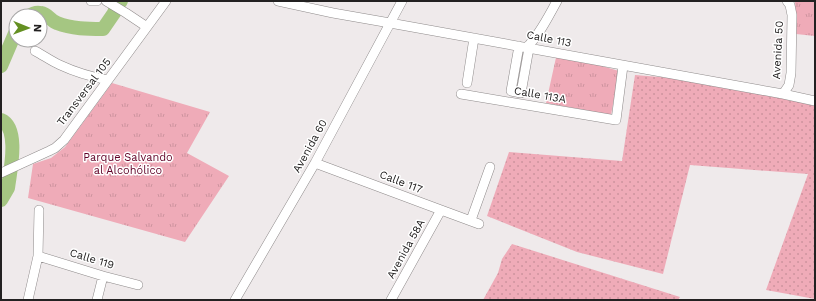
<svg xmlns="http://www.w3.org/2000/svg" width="816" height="301" viewBox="0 0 816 301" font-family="'Work Sans',sans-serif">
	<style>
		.grass { fill: url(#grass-dots) }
		.park { fill: url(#park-tufts) }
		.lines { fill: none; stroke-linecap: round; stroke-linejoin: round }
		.river { stroke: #a5c682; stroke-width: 14 }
		.street-casing { stroke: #8f8b8b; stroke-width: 10 }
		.street { stroke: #fff; stroke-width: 9 }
		.labels { text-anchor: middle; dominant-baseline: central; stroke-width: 3; stroke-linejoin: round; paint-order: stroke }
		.street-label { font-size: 11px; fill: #232121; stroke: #fff }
		.park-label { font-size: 11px; fill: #600026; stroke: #fff }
	</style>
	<defs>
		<pattern id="grass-dots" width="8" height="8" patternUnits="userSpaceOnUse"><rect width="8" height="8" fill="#efabb8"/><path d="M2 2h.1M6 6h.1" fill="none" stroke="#cd939e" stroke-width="1.8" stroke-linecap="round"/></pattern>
		<pattern id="park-tufts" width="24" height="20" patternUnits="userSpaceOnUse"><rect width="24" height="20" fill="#efabb8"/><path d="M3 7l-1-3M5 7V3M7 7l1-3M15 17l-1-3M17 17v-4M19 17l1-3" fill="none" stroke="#cd939e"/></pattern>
	</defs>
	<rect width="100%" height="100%" fill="#efeaeb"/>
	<path class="grass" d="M635 75 708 81 815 101V299L766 290 808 174 690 165 663 274 577 252 487 216 509 152 622 161Z
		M512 244 680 297 678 300H483L498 273 502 259Z"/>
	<path class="park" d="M795 1H815V36L796 34Z
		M557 53 619 71 611 115 546 103Z
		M112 83 210 112 187 153 229 176 185 242 28 198 33 164 51 158 65 147Z"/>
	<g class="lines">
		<path class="river" d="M29 16C33 13 36 12 41 13 48 14 51 21 57 23 72 29 88 29 103 29L114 13 116 7 121 1
			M1 66 16 31
			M1 120C20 128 10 172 8 188L9 180
			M1 200 8 188"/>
		<g class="street-casing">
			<path id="street" d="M91 1H97
				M106 1 126 13 147 27
				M278 1 333 13 390 23 783 94 815 101
				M519 46 511 91 521 93 529 48
				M527 47C540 34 548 17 557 1
				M35 51C43 55 51 61 60 65 75 72 92 77 108 80
				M467 83 474 38
				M461 94 616 120 623 66
				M783 94 789 85 791 73 792 15 790 5 787 1
				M315 163 441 210 479 224
				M1 173 49 151 55 148 64 140 166 1
				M471 220 490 167
				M38 256 103 276 138 285
				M28 300 38 256 39 210
				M97 300 103 276
				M235 300 315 163 402 1
				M391 300 441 210"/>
		</g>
		<use href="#street" class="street"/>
	</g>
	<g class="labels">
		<g class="street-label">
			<text transform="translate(549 39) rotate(11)">Calle 113</text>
			<text transform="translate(778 50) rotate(-87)">Avenida 50</text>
			<text transform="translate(84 92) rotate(-53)">Transversal 105</text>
			<text transform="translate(540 95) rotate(10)">Calle 113A</text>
			<text transform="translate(310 146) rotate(-61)">Avenida 60</text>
			<text transform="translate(401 182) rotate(21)">Calle 117</text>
			<text transform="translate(406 249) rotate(-61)">Avenida 58A</text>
			<text transform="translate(92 259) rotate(17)">Calle 119</text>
		</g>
		<g class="park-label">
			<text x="128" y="157">Parque Salvando<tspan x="128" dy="13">al Alcohólico</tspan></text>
		</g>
	</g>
	<rect width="816" height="301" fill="none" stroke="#232121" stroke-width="4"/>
	<g transform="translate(28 28) rotate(91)"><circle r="19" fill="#ffffff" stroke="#a7a6a6"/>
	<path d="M0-3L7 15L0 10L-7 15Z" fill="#649022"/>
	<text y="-6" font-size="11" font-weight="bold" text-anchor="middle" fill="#232121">N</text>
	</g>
</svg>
